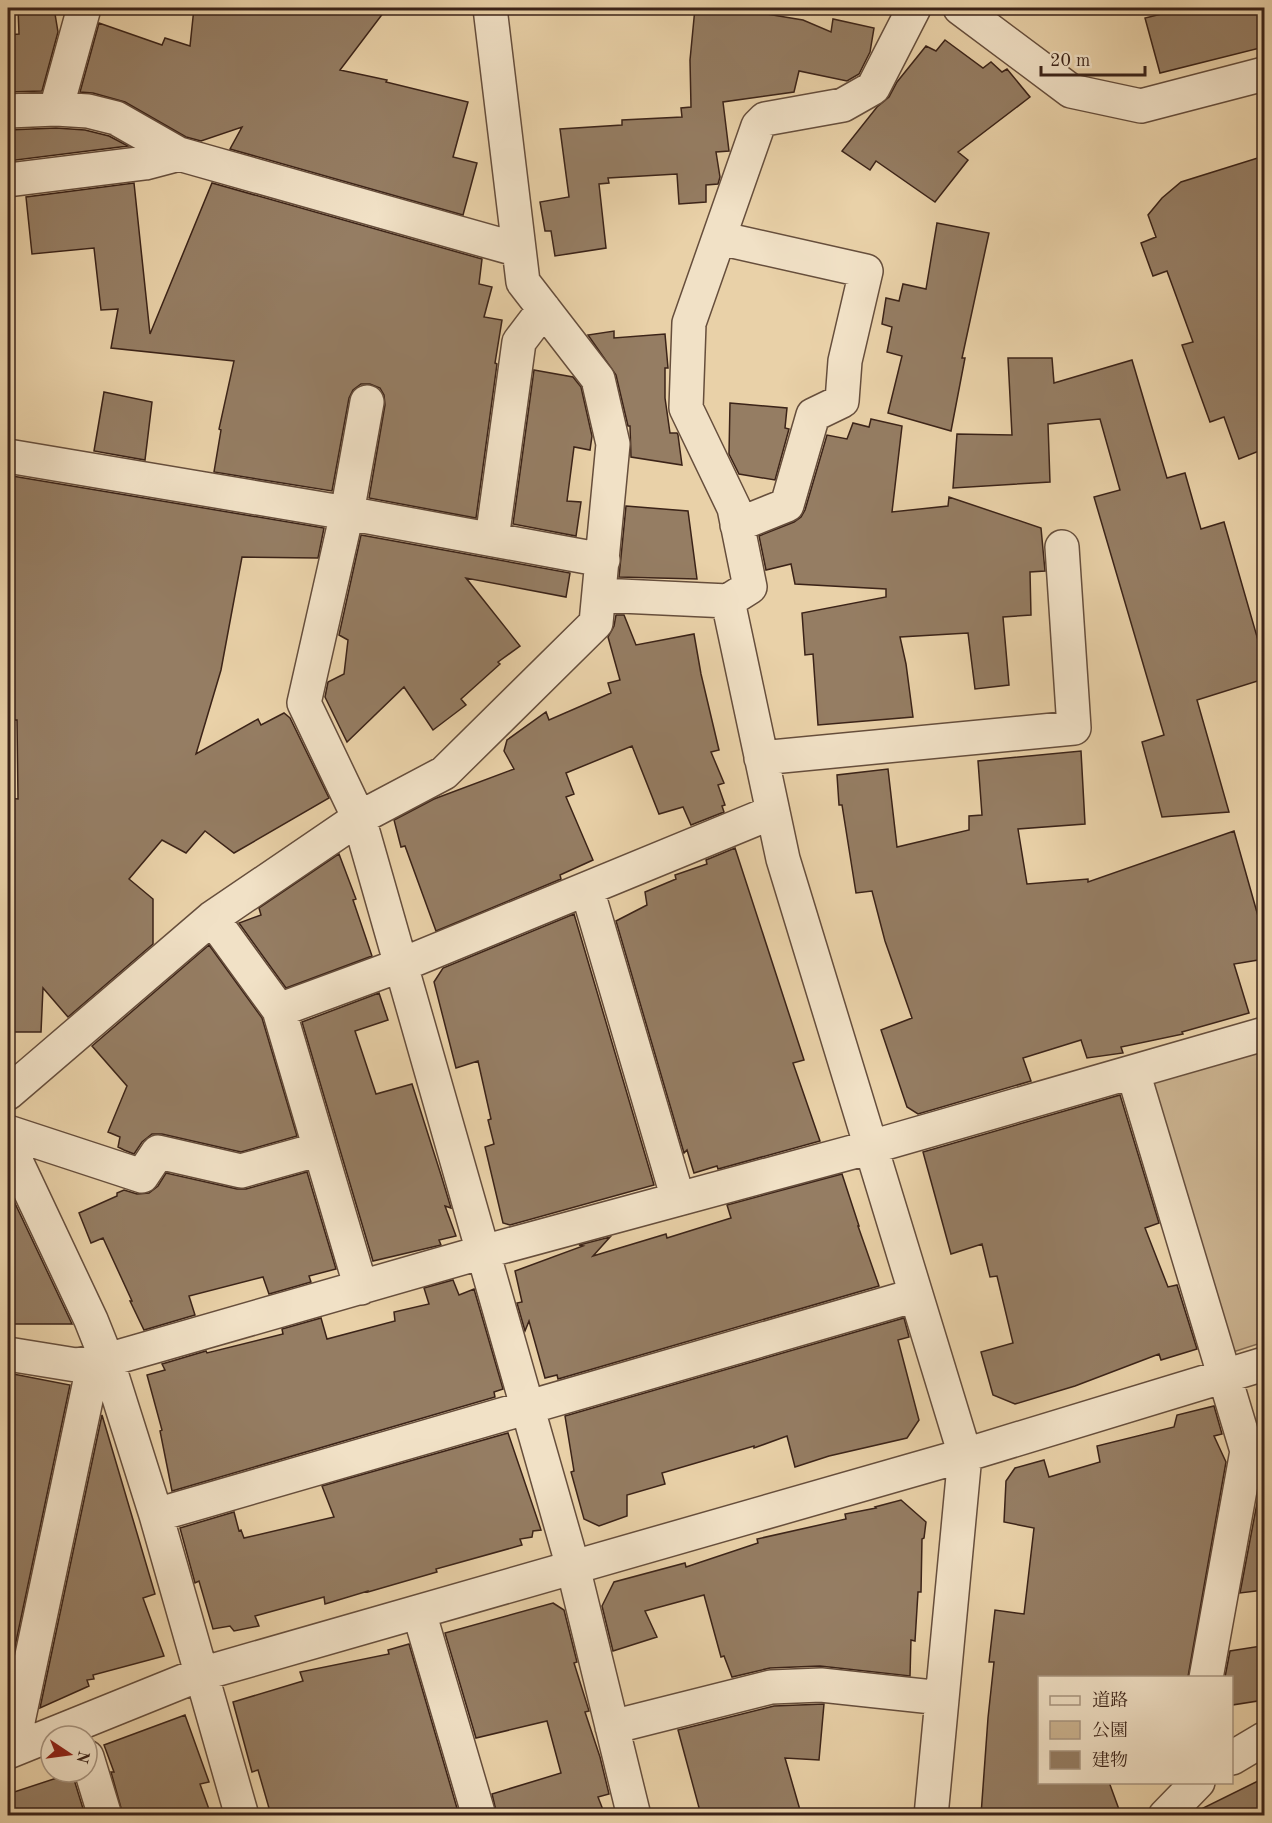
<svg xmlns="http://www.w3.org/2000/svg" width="1272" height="1823" viewBox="0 0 1272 1823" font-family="'Old Standard TT','Noto Serif JP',serif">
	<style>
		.green { fill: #cbb390; stroke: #836b54; stroke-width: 1.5 }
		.building { fill: #957d63; stroke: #3b2318; stroke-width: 1.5 }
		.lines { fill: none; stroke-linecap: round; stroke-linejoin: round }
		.minor-casing { stroke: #664e3c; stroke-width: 36 }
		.minor { stroke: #f1e1c6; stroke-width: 33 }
	</style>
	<rect width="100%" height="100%" fill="#e9d1a8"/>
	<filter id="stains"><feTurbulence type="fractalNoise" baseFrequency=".00333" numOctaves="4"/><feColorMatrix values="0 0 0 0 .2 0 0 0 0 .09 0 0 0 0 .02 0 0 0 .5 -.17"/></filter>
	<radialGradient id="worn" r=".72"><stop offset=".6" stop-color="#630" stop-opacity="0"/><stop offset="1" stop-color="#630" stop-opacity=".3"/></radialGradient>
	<path class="green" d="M1264 1047V1342L1233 1352 1152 1078Z"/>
	<path class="building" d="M18 8H54L58 32 42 91 8 92V35L19 34Z
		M194 8H387L340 70 387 80 386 82 468 102 453 157 477 163 463 215 230 149 242 127 201 141 186 137 125 102 93 93 80 92 99 23 162 45 165 38 190 46Z
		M695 8 755 12 803 20 831 32 833 19 874 28 870 52 859 74 847 81 799 71 794 92 723 102 729 151 716 152 720 177 718 184 706 185V202L679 204 677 174 608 178 609 183 599 184 606 248 555 256 551 231H545L540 202 569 197 560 129 622 125V120L682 117 681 108 691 107 690 60Z
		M1186 8H1264V47L1160 73 1145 18Z
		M945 40 983 68 991 62 1002 72 1007 69 1030 97 958 152 968 160 935 202 876 161 870 170 842 151 877 107 889 97 897 82 926 46 936 51Z
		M56 128 85 130 109 136 128 146 8 161V130Z
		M1264 156V449L1239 459 1224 417 1210 422 1182 345 1193 342 1167 271 1153 276 1141 243 1156 237 1148 215 1162 198 1181 182Z
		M134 183 150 334 212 183 482 259 479 284 492 287 484 317 502 320 495 363 497 364 476 518 369 498 385 405 384 395 380 388 370 384H361L353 390 349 398 332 491 214 472 221 430 219 429 234 361 111 348 118 309 101 310 94 248 32 254 26 197Z
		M937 223 989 233 962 358H965L951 431 888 413 902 356 887 352 892 327 882 324 886 298 899 301 903 284 926 289Z
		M614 331V338L665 334 668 368H665V398L670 433H677L678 435 682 465 631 457 630 426H628L616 375 588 335Z
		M1008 358H1052L1054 383 1132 360 1167 478 1185 473 1201 529 1224 522 1264 661V679L1197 700 1229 812 1162 817 1142 742 1164 735 1094 497 1120 490 1100 419 1048 424 1050 482 953 488 957 434 1012 435Z
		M534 370 573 377 581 387 592 436 590 450 574 447 567 501 581 502 576 536 513 524Z
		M104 392 152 402 145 460 94 451Z
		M730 403 787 408 785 428 789 429 775 480 739 474 729 454Z
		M871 419 902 426 892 512 948 506 949 497 1041 528 1045 571 1030 572 1031 615 1003 617 1009 685 975 689 968 633 900 637 906 664 913 717 818 725 813 654 805 655 802 613 886 597V589L795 584 791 564 766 570 759 536 794 522 801 517 805 510 827 435 847 439 853 423 869 427Z
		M12 476 324 528 318 558 242 557 221 670 196 754 258 719 261 725 284 713 290 718 329 798 234 853 205 831 186 853 162 840 129 879 153 899V944L68 1017 43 988 41 1032H8V798L18 799 17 720H9L8 668V503Z
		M626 506 688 511 697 579 619 577Z
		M361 535 570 573 566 597 466 578 520 646 498 662 500 664 461 699 466 705 433 730 404 687 347 742 325 697 328 682 344 674 348 640 339 635Z
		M616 615H624L636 645 694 634 701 674 719 750 711 752 724 783 718 785 725 805 722 806 724 812 691 825 683 807 659 814 632 746 566 773 574 794 566 797 593 860 560 875 561 879 436 931 405 846 401 847 394 820 434 799 514 769 504 751 507 740 546 712 549 720 611 693 608 683 620 680 608 637 614 626Z
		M1081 751 1085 824 1018 829 1027 884 1088 879V882L1234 831 1260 923 1264 922V959L1234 964 1249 1013 1182 1032 1183 1034 1121 1047 1123 1053 1087 1058 1081 1040 1023 1058 1031 1081 918 1114 907 1107 881 1030 912 1018 885 941 872 891 856 893 842 805H839L837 775 888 769 897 847 969 830V816L982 815 978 761Z
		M735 848 804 1060 793 1063 820 1141 718 1169 717 1166 694 1173 687 1150 684 1153 616 921 647 905 645 892 676 879 675 875 707 864 706 860Z
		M339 854 356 899 353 900 372 956 286 988 239 923 261 915 259 908Z
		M574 914 654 1185 510 1225 503 1223 485 1147 494 1144 488 1120 491 1119 478 1061 456 1068 434 982 443 968Z
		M209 945 262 1018 297 1136 241 1152 162 1134H152L142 1142 134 1154 124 1150 118 1147 120 1137 108 1132 127 1086 92 1046Z
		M379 993 388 1020 355 1031 376 1094 412 1084 441 1175 451 1208 445 1206 456 1236 439 1240 441 1245 373 1261 302 1022Z
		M1120 1095 1159 1223 1145 1228 1168 1287 1177 1285 1197 1349 1161 1360 1159 1354 1075 1386 1015 1404 993 1395 981 1352 1013 1343 997 1276 990 1277 982 1244 951 1254 923 1152Z
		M307 1172 336 1269 309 1276 311 1282 269 1294 263 1277 189 1296 195 1315 144 1330 130 1301H132L103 1238 91 1243 79 1213 117 1196V1193L124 1190 137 1194 149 1193 158 1186 166 1173 237 1189H246Z
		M842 1174 859 1226H858L879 1286 558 1379 557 1375 545 1378 529 1321 525 1331 517 1303 522 1302 515 1271 583 1246 579 1245 610 1237 593 1256 666 1234 667 1238 731 1218 727 1205Z
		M8 1187 12 1197 72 1324H8Z
		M453 1280 459 1295 474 1289 503 1389 494 1392 495 1397 172 1491 160 1431 162 1430 147 1375 165 1370 162 1364 206 1351 207 1353 283 1334 282 1329 321 1318 327 1339 395 1321 394 1312 429 1304 424 1288Z
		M904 1318 909 1337 898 1340 919 1420 907 1438 829 1456 795 1467 787 1436 754 1448V1446L662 1473 665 1484 627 1495V1516L599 1526 584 1519 571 1472 574 1471 565 1416Z
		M8 1373 70 1385 13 1656 8 1655Z
		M1214 1406 1222 1434 1214 1436 1226 1462 1188 1677H1040V1782H1109L1121 1815H981L988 1718 994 1662H989L995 1610 1024 1614 1034 1528 1004 1522 1006 1481 1015 1468 1044 1460 1049 1477 1100 1462 1097 1446 1174 1427 1177 1415Z
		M102 1415 155 1594 143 1598 164 1656 93 1675 94 1679 87 1680 89 1686 40 1708Z
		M508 1433 541 1530 533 1531 532 1537 520 1539 522 1545 436 1569 437 1572 368 1592V1591L325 1604 324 1597 255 1616 259 1626 234 1631 230 1626 213 1629 199 1581 195 1583 180 1528 234 1512 239 1531 241 1530 244 1538 334 1517 322 1486Z
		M1264 1497V1590L1240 1593 1258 1498Z
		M901 1500 926 1522 924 1538 922 1539 921 1592H918L915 1641 911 1640 910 1676 820 1666 770 1668 732 1677 724 1656 721 1657 704 1595 645 1611 657 1637 613 1651 602 1606 614 1582 685 1563 686 1567 758 1543 757 1539 846 1519 845 1514 876 1508 875 1507Z
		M553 1603 564 1610 577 1662 574 1663 589 1711 585 1712 600 1757 609 1794 598 1797 605 1815H497L492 1794 561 1773 547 1721 476 1738 445 1633Z
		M409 1644 459 1815H271L258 1770 252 1772 233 1702 303 1681 300 1672 389 1654 388 1650Z
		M1261 1646 1264 1665V1700L1232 1705V1677H1225L1230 1651Z
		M824 1704 819 1760 785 1758 800 1810 772 1815H701L678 1730 774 1706Z
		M185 1715 209 1782 200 1784 211 1815H123L111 1772H114L104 1745Z
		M72 1773 85 1815H8V1794Z
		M1264 1778V1815H1192L1195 1812Z"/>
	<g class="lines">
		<g class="minor-casing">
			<path id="minor" d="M960 8 1071 91 1141 106 1264 74
				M56 109 84 8
				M8 111 56 109 88 111 116 118 179 154 519 250
				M8 180 145 163 179 154
				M719 238 866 271 845 361 842 401 813 415 787 505 737 525
				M367 402 347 513 304 703 359 818 573 1567 634 1816
				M8 456 347 513 603 560
				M492 539 519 342 544 309
				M599 595 728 601 750 587 734 508 686 408 689 323 758 126 765 119 843 105 873 88 914 8
				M728 601 783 859 965 1455 931 1816
				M761 758 1074 728 1062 547
				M587 889 678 1199
				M212 918 279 1010 361 1288
				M279 1010 401 965 773 812
				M1133 1072 1247 1451 1206 1678
				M8 1093 212 918 359 818 444 773 596 623 613 444 598 379 523 282 490 8
				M8 1132 142 1176 158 1152 241 1171 320 1149
				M8 1144 91 1320 107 1360 156 1515 242 1816
				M8 1354 76 1365 107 1360 483 1252 871 1147 1264 1034
				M156 1515 916 1295
				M419 1612 479 1816
				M612 1727 771 1687 821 1685 942 1698
				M12 1750 94 1362
				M8 1752 201 1674 965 1455 1264 1364
				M87 1757 105 1816
				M1232 1758 1264 1739
				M1165 1816 1198 1782"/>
		</g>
		<use href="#minor" class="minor"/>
	</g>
	<rect width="1272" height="1823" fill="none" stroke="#e9d1a8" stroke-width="30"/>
	<rect x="9" y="9" width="1254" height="1805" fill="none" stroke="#3b2318" stroke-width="3"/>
	<rect x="15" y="15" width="1242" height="1793" fill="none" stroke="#3b2318" stroke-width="1.5"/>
	<rect x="1038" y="1676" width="195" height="108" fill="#f1e1c6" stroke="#a89580" stroke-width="1.5"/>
	<rect x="1050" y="1696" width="30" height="9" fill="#f1e1c6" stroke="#a89580" stroke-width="1.5"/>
	<text x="1092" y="1706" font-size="18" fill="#3b2318">道路</text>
	<rect x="1050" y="1721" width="30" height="18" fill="#cbb390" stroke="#a89580" stroke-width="1.5"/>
	<text x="1092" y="1736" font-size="18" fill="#3b2318">公園</text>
	<rect x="1050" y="1751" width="30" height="18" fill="#957d63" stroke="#a89580" stroke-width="1.5"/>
	<text x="1092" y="1766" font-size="18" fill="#3b2318">建物</text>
	<g transform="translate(69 1754) rotate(103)"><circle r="28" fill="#f1e1c6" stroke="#a89580" stroke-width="1.5"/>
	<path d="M0-4.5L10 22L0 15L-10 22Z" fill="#8f2418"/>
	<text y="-9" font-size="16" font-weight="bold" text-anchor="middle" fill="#3b2318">N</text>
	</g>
	<path d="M1041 66v9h104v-9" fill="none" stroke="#3b2318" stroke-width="3"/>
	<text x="1050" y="66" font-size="18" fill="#3b2318" stroke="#f1e1c6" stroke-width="4.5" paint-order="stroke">20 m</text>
	<rect width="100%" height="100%" filter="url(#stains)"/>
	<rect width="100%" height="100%" fill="url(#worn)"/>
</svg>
